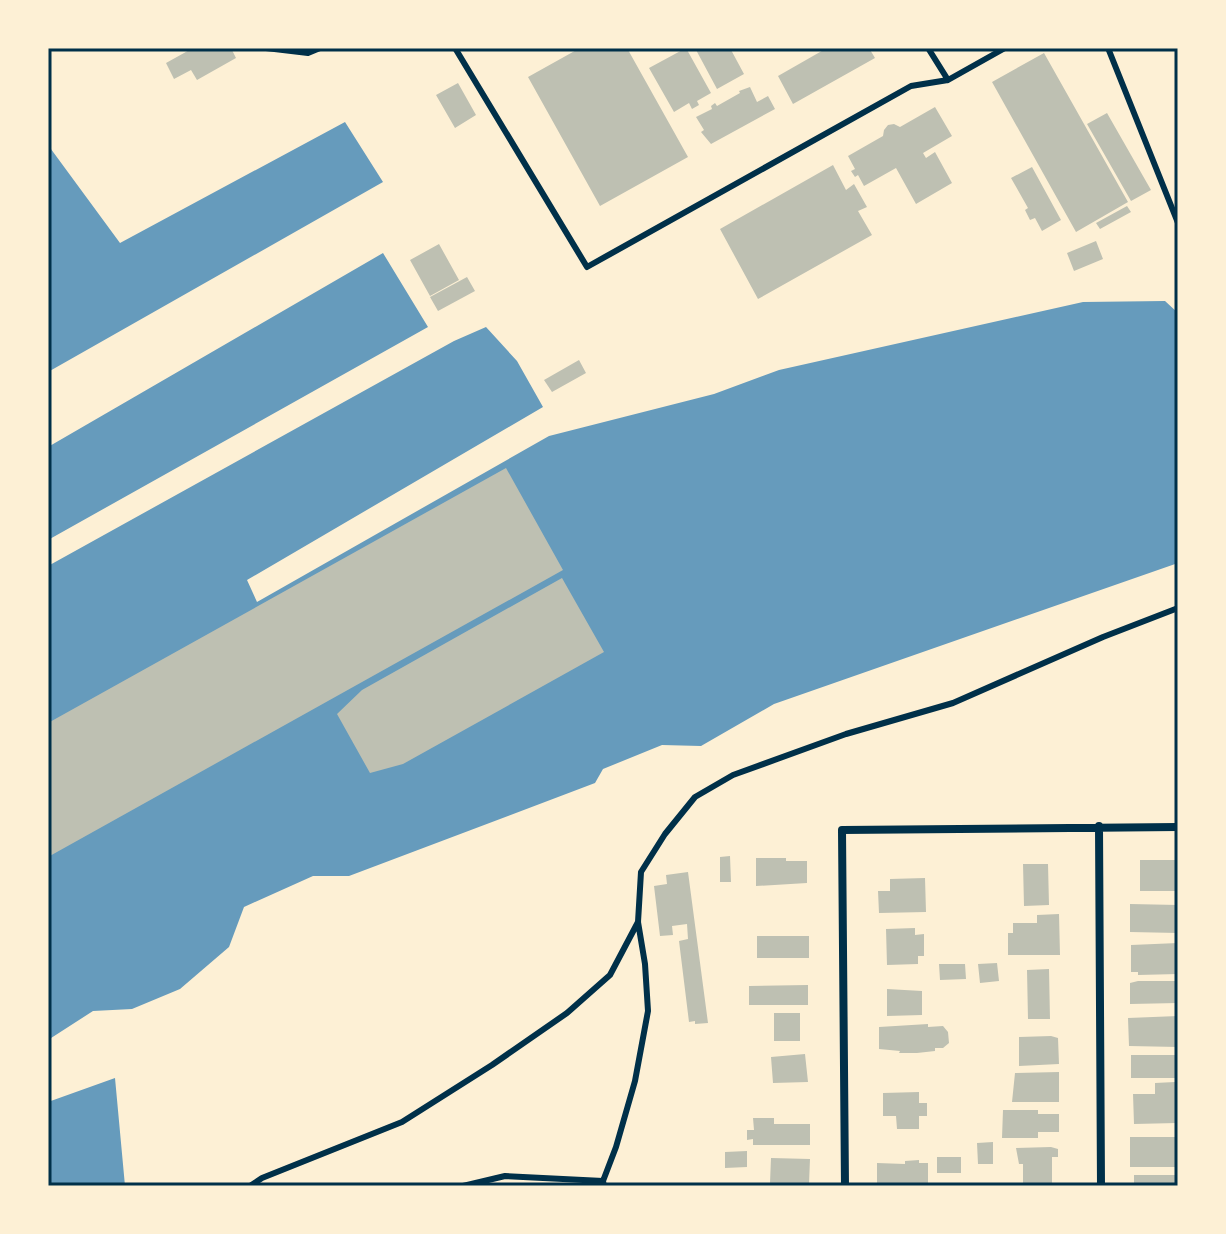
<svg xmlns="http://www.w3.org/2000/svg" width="1226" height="1234" viewBox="0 0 1226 1234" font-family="'Public Sans',sans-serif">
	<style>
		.water { fill: #669bbc }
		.building { fill: #bec0b2 }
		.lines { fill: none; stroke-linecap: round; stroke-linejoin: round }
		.service { stroke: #003049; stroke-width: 6 }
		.minor { stroke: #003049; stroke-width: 8 }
		.neatline { fill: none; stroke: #003049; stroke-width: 3 }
	</style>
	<rect width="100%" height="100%" fill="#fdf0d5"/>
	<path class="water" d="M345 122 383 182 48 372V145L120 243Z
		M383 253 428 327 48 540V447Z
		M1165 301 1178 313V563L774 704 701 746 662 745 603 769 595 783 349 876H313L244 907 229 947 180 989 132 1009 93 1011 48 1040V566L454 341 486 327 517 361 543 407 247 580 257 602 549 436 714 394 779 370 1083 302Z
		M115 1078 125 1186H48V1102Z"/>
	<path class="building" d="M193 48H231L236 58 197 80 191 70 174 79 166 63Z
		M580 48H627L688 157 600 206 528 77Z
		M686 48 711 93 697 101 699 105 692 109 689 103 674 112 649 68Z
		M695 48H730L744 74 717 89Z
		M827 48H869L875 58 793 104 778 76Z
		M1044 53 1128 202 1076 232 992 82Z
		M458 83 476 115 455 128 436 95Z
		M750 87 757 102 768 96 775 109 711 144 701 132 704 130 696 117 712 109 711 106 715 103 717 106 740 93 739 91Z
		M935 107 952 136 923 153 926 158 935 152 952 183 916 204 896 168 864 186 858 175 855 177 851 171 855 169 848 156 883 136 884 130 888 125 894 124 900 127Z
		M1107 113 1151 190 1131 201 1087 124Z
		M833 165 846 190 854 184 867 207 858 211 872 235 758 299 720 229Z
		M1032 167 1061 220 1042 231 1035 218 1030 220 1025 210 1028 208 1011 178Z
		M1127 206 1131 212 1100 229 1096 223Z
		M1096 241 1103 259 1074 271 1067 253Z
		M439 244 459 280 430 296 410 260Z
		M467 277 475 291 438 311 430 297Z
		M579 360 586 373 552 392 544 380Z
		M506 468 563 570 48 857V723Z
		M562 578 604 652 403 764 370 773 337 714 362 690Z
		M730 856 731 882H720V857Z
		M756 858H786V861H807V883L756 886Z
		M1140 860H1178V891H1140Z
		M1023 864H1048L1049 905 1024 906Z
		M688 872 708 1023 695 1024V1021L689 1022 679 941 688 939 687 924 672 926 673 935 660 936 654 886 667 884 666 875Z
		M925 878 926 912 879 913 878 891H890V879Z
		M1130 904 1178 905V933L1130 932Z
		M1059 914 1060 955H1008V933H1013V923H1037V915Z
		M915 928V935L924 934V956H918V964L887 965 886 929Z
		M757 936H809V958H757Z
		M1178 943V974L1138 975V972H1131V945Z
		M997 963 999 981 980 983 978 964Z
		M939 964H965L966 979 940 980Z
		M1049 969 1050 1019H1028L1027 970Z
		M1138 981H1178V1003L1130 1004V983Z
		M808 985V1005H749V986Z
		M887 989 922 991V1015L887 1016Z
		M774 1013H800V1041H774Z
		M1178 1016V1047L1129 1046 1128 1018Z
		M928 1024V1027L943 1026 948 1032 949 1043 943 1048H935V1051L917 1053H899L900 1051 879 1049V1027Z
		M1051 1036 1058 1038 1059 1064 1019 1066V1037Z
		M805 1054 808 1082 773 1083 771 1057Z
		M1131 1055H1178V1078H1131Z
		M1059 1072V1102H1012L1015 1073Z
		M1175 1082 1177 1123 1134 1124 1133 1094H1155V1083Z
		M919 1092V1103H927V1116H919V1129H897L896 1116H883V1093Z
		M1003 1110H1038V1114H1059V1132H1038V1138H1002Z
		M753 1118H774V1124H810V1145H753V1139L747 1140V1130H754Z
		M1130 1137H1176L1177 1167H1130Z
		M993 1142V1164H978L977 1143Z
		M1051 1147 1058 1149V1157H1052V1184H1023V1164H1019L1016 1148Z
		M747 1151V1167L725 1168V1152Z
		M937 1157H961V1173H937Z
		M771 1158 810 1159 809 1184 770 1183Z
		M919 1160V1163H928V1186H877V1163L905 1164V1161Z
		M1134 1175H1177V1186H1134Z"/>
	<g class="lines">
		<path class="service" d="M266 48 308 53 320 48
			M455 48 587 267 911 86 948 80 1005 48
			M928 48 948 80
			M1108 48 1178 223
			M250 1186 262 1178 402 1122 492 1065 567 1013 610 975 638 922
			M463 1186 505 1176 603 1181
			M604 1186 603 1181 616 1147 635 1081 648 1011 645 964 638 922 641 872 665 834 695 797 733 775 846 734 953 703 1103 637 1178 608"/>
		<path class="minor" d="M1099 826 1101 1186
			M845 1186 842 830 1178 827"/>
	</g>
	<rect width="1226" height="1234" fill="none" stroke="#fdf0d5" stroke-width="100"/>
	<rect x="50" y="50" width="1126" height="1134" class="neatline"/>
</svg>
